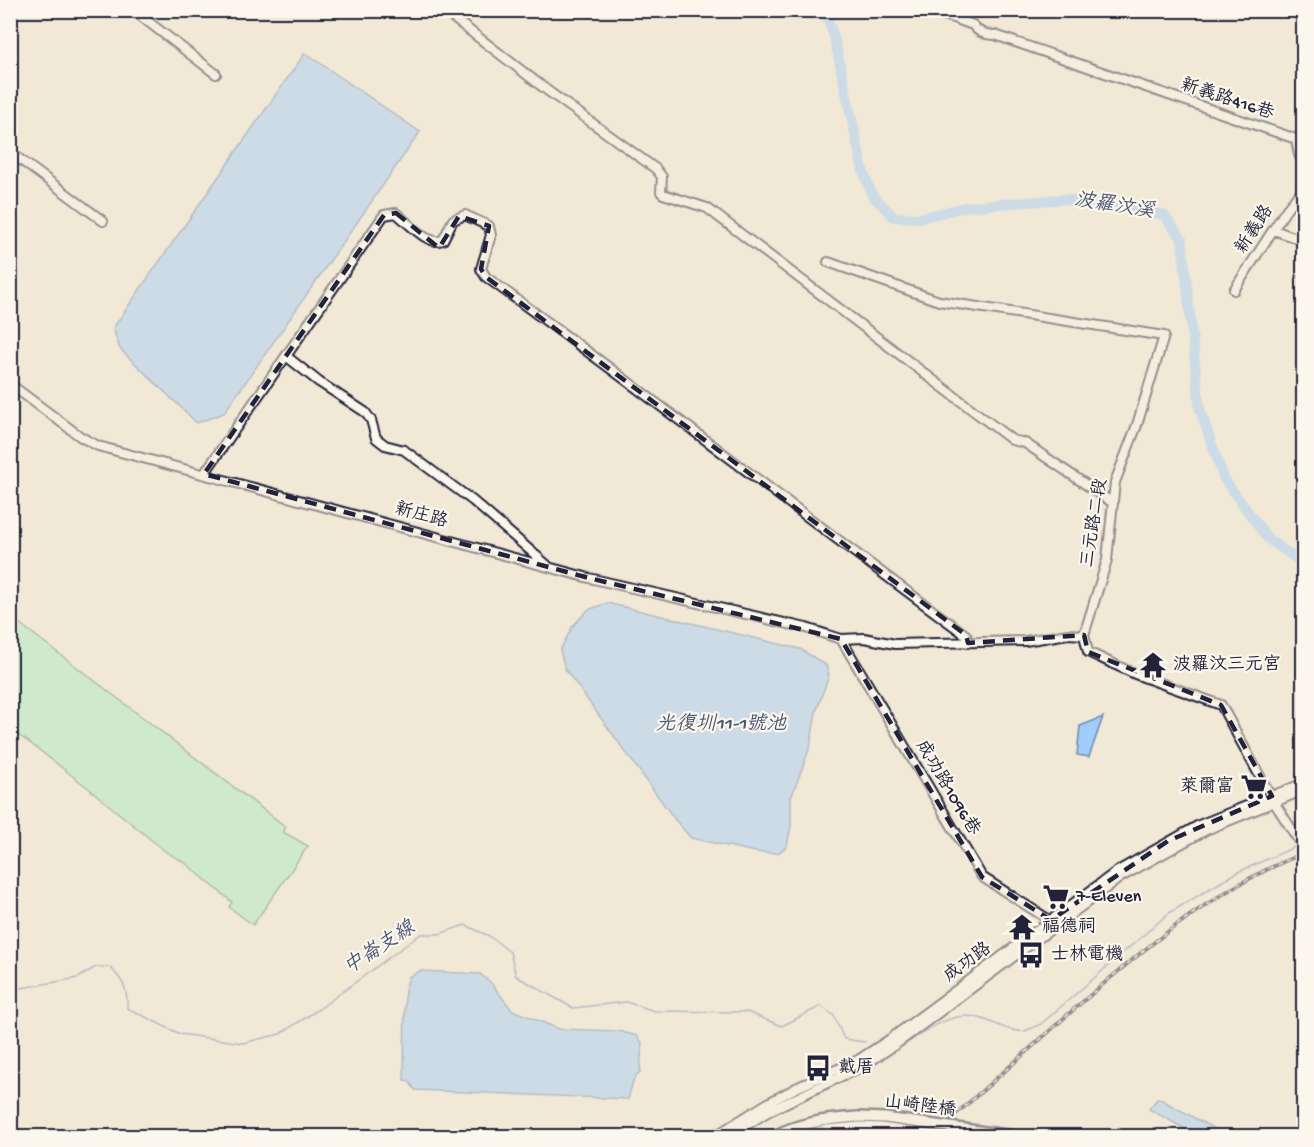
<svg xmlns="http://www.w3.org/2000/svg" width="1314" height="1147" viewBox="0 0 1314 1147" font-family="'Gochi Hand','LXGW WenKai TC',sans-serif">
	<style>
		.green { fill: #a5eebc; stroke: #64887c; stroke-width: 1.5 }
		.water { fill: #a0cdfa; stroke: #6e89ae; stroke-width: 1.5 }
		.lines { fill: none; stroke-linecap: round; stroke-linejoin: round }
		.stream { stroke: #6e89ae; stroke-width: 1.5 }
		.river { stroke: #a0cdfa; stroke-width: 10 }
		.minor-casing { stroke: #22223b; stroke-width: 12 }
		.major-casing { stroke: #22223b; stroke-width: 14 }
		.minor { stroke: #fbf7ec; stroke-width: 8 }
		.major { stroke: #fbf7ec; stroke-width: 9 }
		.rail-casing { stroke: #22223b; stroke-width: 4 }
		.rail { stroke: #fbf7ec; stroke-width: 1.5; stroke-dasharray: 4.5; stroke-linecap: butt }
		.major-bridge-casing { stroke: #22223b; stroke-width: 14; stroke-linecap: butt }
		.major-bridge { stroke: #fbf7ec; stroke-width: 9 }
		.marked { fill: none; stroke: #22223b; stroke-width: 4.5; stroke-dasharray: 12 8; stroke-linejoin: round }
		.labels { text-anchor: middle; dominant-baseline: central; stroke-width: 4.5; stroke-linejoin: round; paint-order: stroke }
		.street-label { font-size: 18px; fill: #22223b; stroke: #fbf7ec }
		.poi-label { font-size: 18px; fill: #22223b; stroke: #fbf7ec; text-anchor: start }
		.water-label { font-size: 20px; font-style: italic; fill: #485574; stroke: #fbf7ec }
	</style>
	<rect width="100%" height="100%" fill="#f1e8d6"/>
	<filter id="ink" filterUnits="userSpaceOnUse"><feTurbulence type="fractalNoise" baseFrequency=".0167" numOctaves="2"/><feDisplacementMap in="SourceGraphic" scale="12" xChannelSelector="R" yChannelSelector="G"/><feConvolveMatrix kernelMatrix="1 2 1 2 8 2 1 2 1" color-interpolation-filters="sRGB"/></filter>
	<g filter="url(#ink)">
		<path class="green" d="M15 620 286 827 283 832 308 846 253 925 229 907 232 902 184 862 166 852 87 787 26 740 11 731 10 627Z"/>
		<path class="water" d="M305 53 420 132 224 413 197 423 120 349 113 328Z
			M607 603 800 649 826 665 829 675 816 712 810 747 791 798V826L787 846 778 853 755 852 691 838 676 821 565 669 560 650 573 626 588 610Z
			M1103 717 1089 757 1077 755 1080 726Z
			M420 971 480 974 491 983 512 1010 559 1029 618 1031 637 1036 642 1043 640 1072C631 1079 632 1088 628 1099L415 1090 409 1081 404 1080 405 990 409 977Z
			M1158 1098 1215 1129 1211 1136H1198L1149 1109Z"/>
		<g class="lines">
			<path class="stream" d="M10 990 78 978 96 967H110C123 981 128 988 127 1008L180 1034 243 1043 280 1034 319 1009 421 934H439L465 925 489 936 510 952 516 976 573 1008 626 1002 655 1011 747 1012 782 1026 821 1006 834 1016 844 1039 865 1042
				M903 1046C921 1034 943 1017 965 1016 986 1015 1005 1033 1024 1031 1029 1030 1036 1026 1041 1024L1169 913 1238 872 1297 846"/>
			<path class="river" d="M825 10 834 37 863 171 872 195 894 217 920 218 965 207 1063 199 1125 207 1164 215 1182 239 1200 410 1224 479 1268 539 1304 564"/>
			<g class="minor-casing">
				<path id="minor" d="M133 10 216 74
					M443 10 548 91 656 169 662 177 661 192 663 194 707 208 1012 440 1025 443 1113 503
					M931 10 973 25C978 33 986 35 995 35 1096 69 1195 105 1296 139L1299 155 1304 161
					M10 152 103 221
					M1274 230 1304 241
					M828 262 939 301 1164 336 1137 425 1115 482 1107 560 1084 635 1088 652 1135 674 1221 705 1274 802 1301 844
					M1234 290 1286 210 1304 188
					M286 356 319 382 365 412 371 420 376 438 385 445 404 450 473 501 547 565
					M10 384 81 437 98 446 589 578 806 628 841 639 864 638 895 644 1025 641 1068 634 1084 635
					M204 474 384 215 396 213C408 222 427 246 443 240L453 220 465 215 489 226 491 235 481 269 486 277C648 394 805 517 966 635L968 643
					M841 639 982 877 1054 923
					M715 1136 768 1103 796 1088 858 1060 890 1039 1116 872 1199 825 1304 783
					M729 1136 769 1111 863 1066 895 1045 1121 877 1206 830 1304 790"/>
			</g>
			<g class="major-casing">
				<path id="major" d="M774 1136C800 1122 829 1119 858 1117
					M799 1136 827 1130 859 1127"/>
			</g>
			<use href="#minor" class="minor"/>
			<use href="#major" class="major"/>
			<g class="rail-casing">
				<path id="rail" d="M931 1136C975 1097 1020 1058 1064 1018 1137 954 1212 889 1304 853"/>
			</g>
			<use href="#rail" class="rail"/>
			<g class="major-bridge-casing">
				<path id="major-bridge" d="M858 1117 885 1118 1014 1136
					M859 1127 881 1128 937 1136"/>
			</g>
			<use href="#major-bridge" class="major-bridge"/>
		</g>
	</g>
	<path d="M0 0H1314V1147H0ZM396 213 439 248 459 216 489 226 481 269 486 277 966 635 968 643 1084 635 1088 652 1221 705 1272 796 1168 841 1051 920 982 877 841 639 589 578 204 474 384 215Z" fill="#f1e8d6" fill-opacity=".55" fill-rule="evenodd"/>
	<path class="marked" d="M396 213 439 248 459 216 489 226 481 269 486 277 966 635 968 643 1084 635 1088 652 1221 705 1272 796 1168 841 1051 920 982 877 841 639 589 578 204 474 384 215Z"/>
	<defs>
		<g id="temple-bare" transform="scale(2.07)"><path d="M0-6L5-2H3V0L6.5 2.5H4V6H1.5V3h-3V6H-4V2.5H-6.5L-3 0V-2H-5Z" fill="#22223b" stroke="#fbf7ec" stroke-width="2.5" paint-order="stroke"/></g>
		<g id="supermarket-bare" transform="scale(2.07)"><path d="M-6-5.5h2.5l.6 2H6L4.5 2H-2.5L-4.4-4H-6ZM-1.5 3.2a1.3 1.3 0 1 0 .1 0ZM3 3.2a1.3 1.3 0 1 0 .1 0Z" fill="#22223b" stroke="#fbf7ec" stroke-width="2.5" paint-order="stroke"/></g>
		<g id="bus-bare" transform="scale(2.07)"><path d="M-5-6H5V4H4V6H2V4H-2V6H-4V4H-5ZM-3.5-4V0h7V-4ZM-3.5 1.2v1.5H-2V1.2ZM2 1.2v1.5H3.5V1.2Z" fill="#22223b" stroke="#fbf7ec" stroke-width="2.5" paint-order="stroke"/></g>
	</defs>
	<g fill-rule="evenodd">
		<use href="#temple-bare" x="1153" y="665"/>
		<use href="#supermarket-bare" x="1254" y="787"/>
		<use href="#supermarket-bare" x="1056" y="897"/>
		<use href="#temple-bare" x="1022" y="927"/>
		<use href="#bus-bare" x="1031" y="955"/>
		<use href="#bus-bare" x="818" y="1068"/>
	</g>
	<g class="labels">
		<g class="street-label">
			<text transform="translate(1227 100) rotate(18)">新義路416巷</text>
			<text transform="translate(1255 230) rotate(-57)">新義路</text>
			<text transform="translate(421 516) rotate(15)">新庄路</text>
			<text transform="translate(1095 523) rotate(-81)">三元路二段</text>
			<text transform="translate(947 788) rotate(59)">成功路1096巷</text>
			<text transform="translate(968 963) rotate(-36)">成功路</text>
			<text transform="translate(920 1107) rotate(7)">山崎陸橋</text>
		</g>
		<g class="poi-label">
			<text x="1173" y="665">波羅汶三元宮</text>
			<text x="1234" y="787" text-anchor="end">萊爾富</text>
			<text x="1076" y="897">7-Eleven</text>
			<text x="1042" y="927">福德祠</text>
			<text x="1051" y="955">士林電機</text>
			<text x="838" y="1068">戴厝</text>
		</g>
		<g class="water-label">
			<text transform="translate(1114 207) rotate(9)">波羅汶溪</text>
			<text x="721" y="725">光復圳11-1號池</text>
			<text transform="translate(380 949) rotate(-33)">中崙支線</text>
		</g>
	</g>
	<rect width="1314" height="1147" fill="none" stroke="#fbf7ec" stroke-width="36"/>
	<rect x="18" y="18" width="1278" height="1111" fill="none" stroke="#22223b" stroke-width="2" filter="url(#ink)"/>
</svg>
